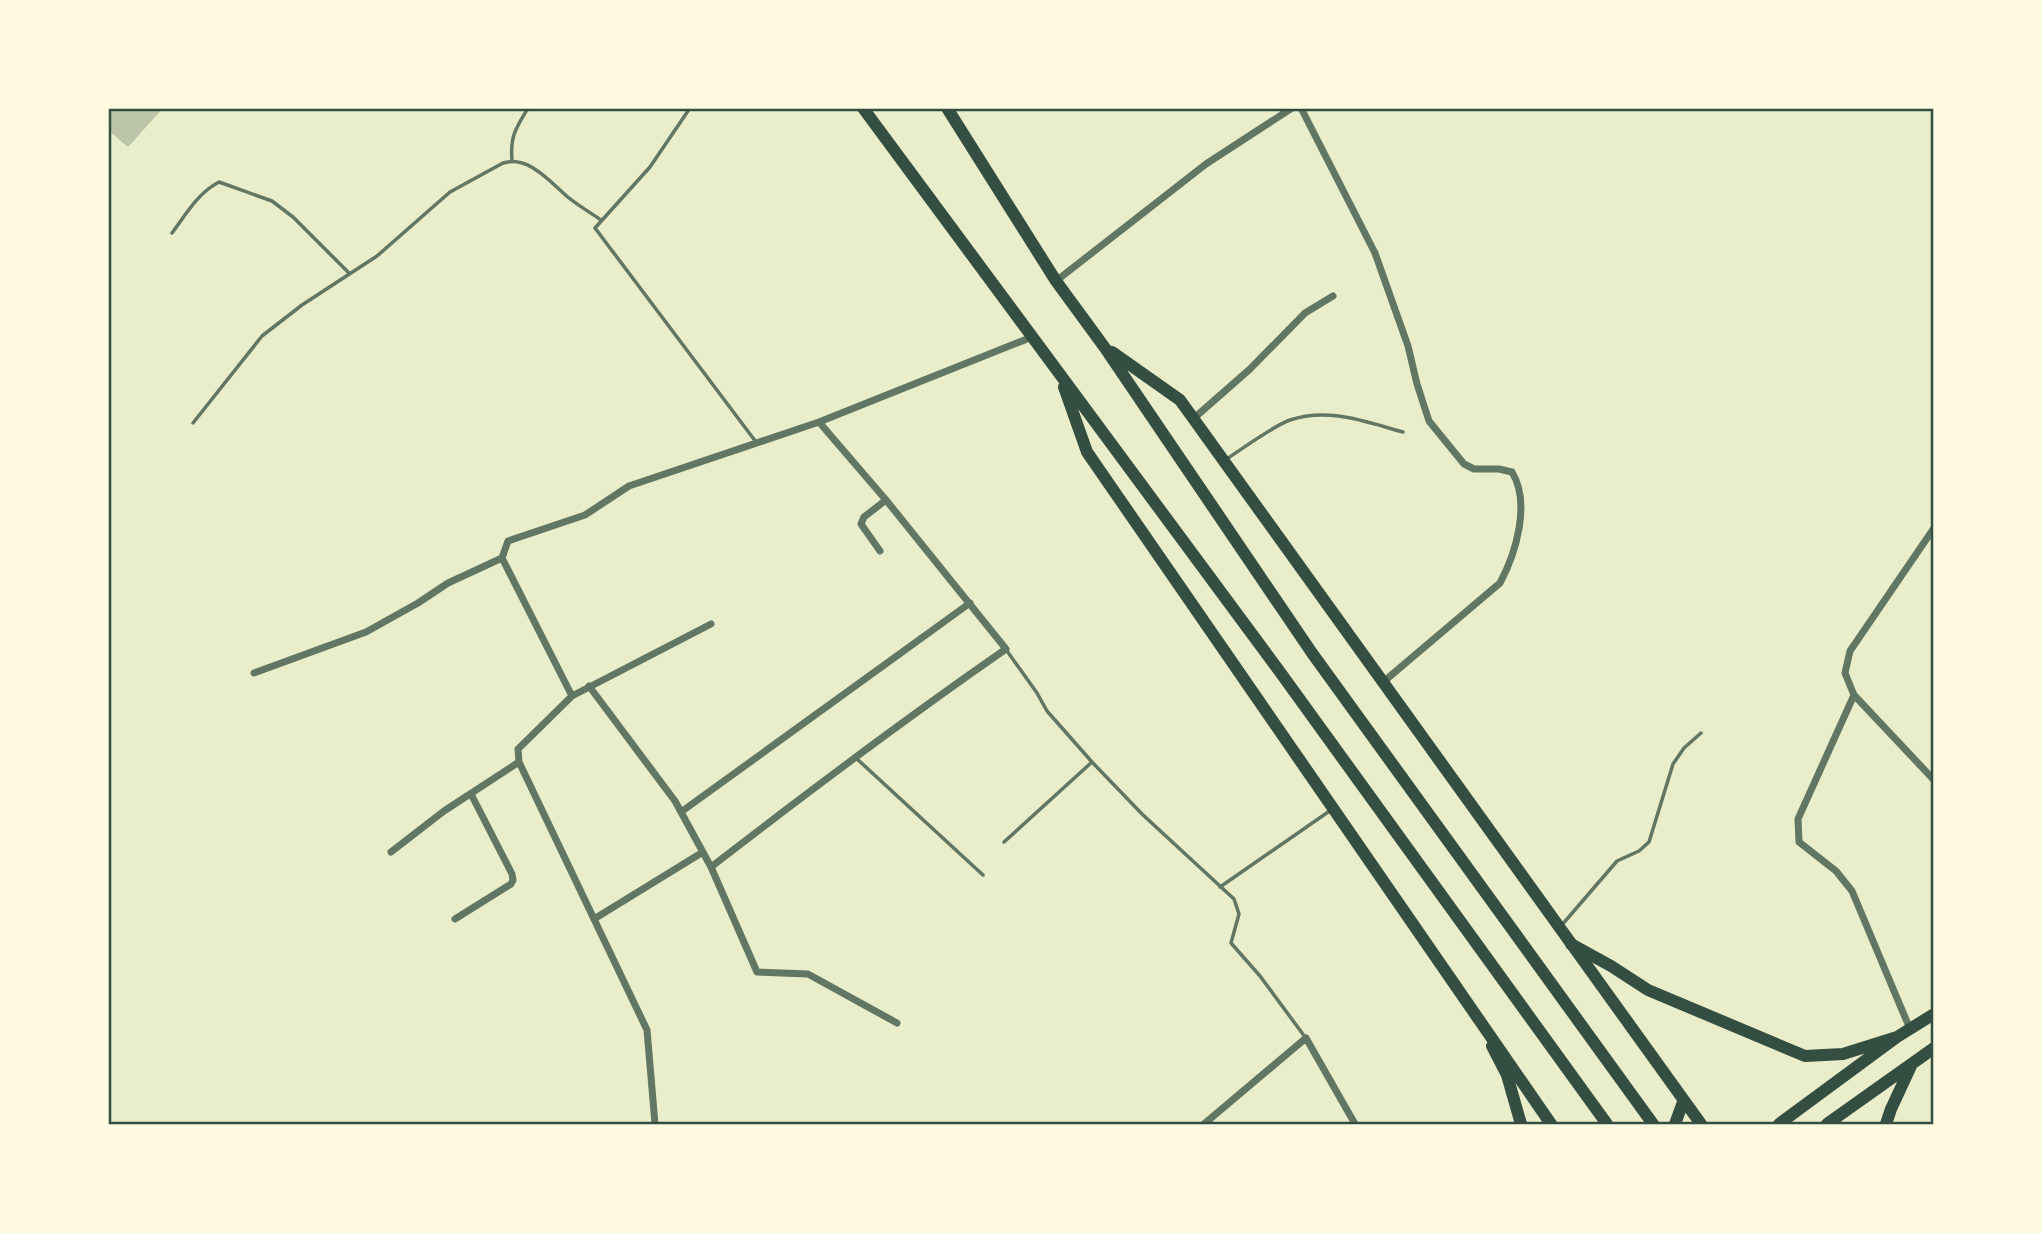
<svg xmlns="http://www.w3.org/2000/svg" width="2042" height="1233" viewBox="0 0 2042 1233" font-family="'Public Sans',sans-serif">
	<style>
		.building { fill: #bcc5a7 }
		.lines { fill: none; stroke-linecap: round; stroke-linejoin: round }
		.service { stroke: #617663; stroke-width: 3.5 }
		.minor { stroke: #617663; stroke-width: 7 }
		.primary { stroke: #344e41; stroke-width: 12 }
		.trunk { stroke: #344e41; stroke-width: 12 }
		.neatline { fill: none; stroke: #344e41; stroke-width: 2.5 }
	</style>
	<rect width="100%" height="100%" fill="#e9edc9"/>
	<path class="building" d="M108 108H163L128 147 108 130Z"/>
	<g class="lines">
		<path class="service" d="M690 108 650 167 595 228 756 442
			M512 160C510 136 516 128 528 108
			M172 233C186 214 198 193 219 182L272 201 293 217 349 273
			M193 423 262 336 302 305 377 256 450 192 503 163C529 155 551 183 569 198 579 206 591 213 601 220
			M1225 460C1242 449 1273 426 1290 420 1328 407 1366 422 1403 432
			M1007 651 1037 693 1047 711 1092 762 1142 814 1234 899 1239 914 1231 943 1260 976 1305 1037
			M856 758 983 875
			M1004 842 1092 762
			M1220 887 1331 810
			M1561 926 1617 861 1639 851 1649 842 1673 764 1684 748 1701 733"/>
		<path class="minor" d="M1301 108 1375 253 1408 346 1417 384 1429 421 1464 464 1474 469H1499L1512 472C1531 503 1516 553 1500 583L1382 683
			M1056 281 1206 164 1292 108
			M1193 419 1250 369 1305 313 1333 296
			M1934 528 1850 651 1845 673 1854 695 1934 780
			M880 551 861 524 864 517 886 500
			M254 673 366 632 418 603 448 583 502 558
			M589 686 675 801 711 867 757 972 808 974 897 1023
			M1854 695 1798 819 1799 842 1836 871 1852 891 1910 1029
			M572 696 502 558 508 541 585 515 629 486 819 422 1032 337
			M681 812 970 603
			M391 852 444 811 519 762
			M711 867C808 792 905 719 1006 649L886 500 819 422
			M455 919 511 884 513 880 512 874 471 794
			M594 919 703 852
			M655 1124 647 1030 519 762 518 749 572 696 711 624
			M1204 1124 1306 1038 1355 1124"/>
		<path class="primary" d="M1571 944 1611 966 1648 990 1805 1056 1843 1054 1897 1037
			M1492 1046 1507 1075 1521 1124
			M1779 1124 1897 1037 1934 1014
			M1827 1124 1934 1048
			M1886 1124 1891 1109 1911 1066"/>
		<path class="trunk" d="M863 108 1280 672 1607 1124
			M947 108 1056 281 1105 348 1312 653 1653 1124
			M1112 352 1180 400 1701 1124
			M1064 387 1087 452 1551 1124
			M1675 1124 1683 1102"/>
	</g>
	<rect width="2042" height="1233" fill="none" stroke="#fefae0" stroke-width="220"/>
	<rect x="110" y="110" width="1822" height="1013" class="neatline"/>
</svg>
